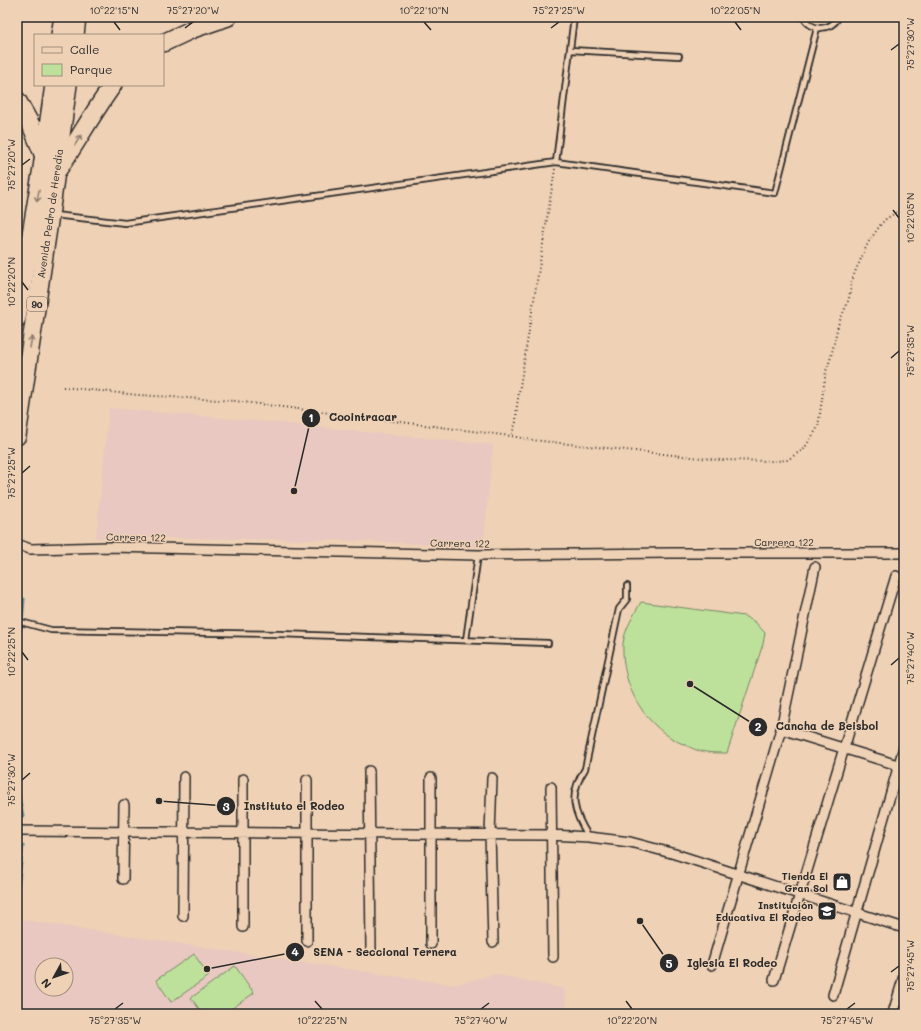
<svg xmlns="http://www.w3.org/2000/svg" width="921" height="1031" viewBox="0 0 921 1031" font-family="Mali,sans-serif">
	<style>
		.built { fill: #e8c8c1; fill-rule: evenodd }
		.green { fill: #bde19b; stroke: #748663 }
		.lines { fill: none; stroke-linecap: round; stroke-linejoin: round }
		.stream { stroke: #5c8a95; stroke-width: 3 }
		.lane-casing { stroke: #2b2b2b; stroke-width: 8 }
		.street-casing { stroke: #2b2b2b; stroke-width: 12 }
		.highway-casing { stroke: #2b2b2b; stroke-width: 20 }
		.path { stroke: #2b2b2b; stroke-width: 2; stroke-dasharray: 1 3; stroke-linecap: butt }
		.lane { stroke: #efd1b5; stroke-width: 4.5 }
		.street { stroke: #efd1b5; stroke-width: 9 }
		.highway { stroke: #efd1b5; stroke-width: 17 }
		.oneway { stroke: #8d7e70 }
		.ticks { fill: none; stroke: #2b2b2b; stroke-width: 1.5 }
		.labels { text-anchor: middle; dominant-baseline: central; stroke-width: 3; stroke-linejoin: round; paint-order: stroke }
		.shield { fill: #efd1b5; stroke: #665d54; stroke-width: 1 }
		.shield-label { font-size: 9px; font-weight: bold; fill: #2b2b2b }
		.street-label { font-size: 10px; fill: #2b2b2b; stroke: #efd1b5 }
		.poi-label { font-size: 10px; font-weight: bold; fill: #2b2b2b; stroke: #efd1b5; text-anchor: end }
		.leader { fill: none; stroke: #2b2b2b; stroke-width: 1.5 }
		.callout-dot { fill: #2b2b2b; stroke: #efd1b5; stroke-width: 1.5 }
		.mark-label { font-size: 12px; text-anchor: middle; font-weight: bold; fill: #fff }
		.callout-label { font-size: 11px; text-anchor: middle; font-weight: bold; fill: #2b2b2b; stroke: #efd1b5; stroke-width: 3; stroke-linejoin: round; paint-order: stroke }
		.neatline { fill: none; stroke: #2b2b2b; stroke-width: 1.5 }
		.ticks-label { font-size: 10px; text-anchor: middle; fill: #2b2b2b }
	</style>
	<rect width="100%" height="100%" fill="#efd1b5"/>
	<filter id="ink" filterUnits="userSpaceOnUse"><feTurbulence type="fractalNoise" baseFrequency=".025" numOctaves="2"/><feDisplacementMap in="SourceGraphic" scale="8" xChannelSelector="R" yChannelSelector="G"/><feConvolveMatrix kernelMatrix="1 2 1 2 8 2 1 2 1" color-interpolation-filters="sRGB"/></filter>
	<g filter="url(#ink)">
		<path class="built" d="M109 408 279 423 493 445 483 547 337 540 178 538H96Z
			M23 920 454 985 495 974 564 989 567 1014H18ZM42 965H66V989H42Z"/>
		<path class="green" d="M641 602 744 616 755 622 765 633 763 644 727 753C718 753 709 753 700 751 695 750 690 747 685 745 646 729 621 687 623 644 624 631 634 614 641 602Z
			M194 954 209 976 171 1002 156 980Z
			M235 966 254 993 224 1014H203L191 998Z"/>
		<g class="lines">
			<path class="stream" d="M17 692 19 637 22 623 24 599
				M17 786 23 816
				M17 896 23 846"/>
			<g class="lane-casing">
				<path id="lane" d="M803 17C812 32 830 31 839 17
					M570 50 679 56
					M556 162 574 17
					M54 215 125 223 556 162 775 193 817 28
					M17 621 51 630 279 634 548 643
					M466 640 478 555
					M589 837C573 812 568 795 585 769L619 609 627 599V586"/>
			</g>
			<g class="street-casing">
				<path id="street" d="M17 544 30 549 110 547 478 555 672 553H904
					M781 729 904 767
					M369 771 371 950
					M431 778V944
					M492 778 490 834 493 942
					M243 779V927
					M307 780V941
					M551 787 553 957
					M17 831 551 835 589 837 630 842 675 854 904 928
					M123 879 124 805
					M183 916 184 777
					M712 965 781 729 815 567
					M774 980 896 576
					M833 995 904 747
					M893 1013 904 976"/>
			</g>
			<g class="highway-casing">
				<g id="highway">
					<path d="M60 35 63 17"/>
					<path d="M75 35 77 17"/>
					<path d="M163 43 193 29 228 17"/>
					<path d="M17 100 31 125 43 154"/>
					<path d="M57 171C77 143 93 112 113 85"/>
					<path d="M17 318 42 168 54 85"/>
					<path id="s1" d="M17 436 50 215 68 85"/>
				</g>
			</g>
			<path class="path" d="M555 169 517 405 516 422 511 436 532 440 720 460 776 461 787 460 804 449 818 427 826 371 831 357 838 325 849 299 851 284 855 272 868 243 881 224 886 219 904 207
				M63 387 138 395 235 401 511 436"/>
			<use href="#lane" class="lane"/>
			<use href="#street" class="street"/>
			<use href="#highway" class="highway"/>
		</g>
		<defs><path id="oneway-shaft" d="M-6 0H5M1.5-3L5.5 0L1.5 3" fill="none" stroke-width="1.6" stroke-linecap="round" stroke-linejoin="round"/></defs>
		<g class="oneway">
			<use href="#oneway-shaft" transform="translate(78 140) rotate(-59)"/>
			<use href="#oneway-shaft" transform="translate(38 196) rotate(100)"/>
			<use href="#oneway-shaft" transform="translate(31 342) rotate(-81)"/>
		</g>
	</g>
	<path class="ticks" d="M114 22 120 30M424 22 431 30M735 22 741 30M185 28 193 22M551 28 559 22M891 50 899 44M22 165 30 159M893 210 899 218M22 282 28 290M891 358 899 351M22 473 30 466M22 652 28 660M891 665 899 658M22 780 30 773M891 972 899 966M315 1001 322 1009M626 1001 632 1009M115 1009 123 1003M481 1009 489 1003M847 1009 855 1003"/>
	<defs>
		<g id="shop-square" transform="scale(1)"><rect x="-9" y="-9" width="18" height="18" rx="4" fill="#2b2b2b" stroke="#efd1b5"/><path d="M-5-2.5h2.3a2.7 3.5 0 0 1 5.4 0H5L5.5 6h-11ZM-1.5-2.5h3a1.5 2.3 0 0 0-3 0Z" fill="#fff"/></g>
		<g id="school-square" transform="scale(1)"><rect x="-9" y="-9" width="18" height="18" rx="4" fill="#2b2b2b" stroke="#efd1b5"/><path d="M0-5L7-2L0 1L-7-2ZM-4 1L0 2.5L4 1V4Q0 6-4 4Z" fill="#fff"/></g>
	</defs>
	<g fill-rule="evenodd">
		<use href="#shop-square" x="842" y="882"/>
		<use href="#school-square" x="827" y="911"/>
	</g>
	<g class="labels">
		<rect class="shield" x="27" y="297" width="20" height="14" rx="3"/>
		<g class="shield-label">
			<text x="37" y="304">90</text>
		</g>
		<g class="street-label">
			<text stroke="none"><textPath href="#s1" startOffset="225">Avenida Pedro de Heredia</textPath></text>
			<text transform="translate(136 537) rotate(1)">Carrera 122</text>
			<text x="784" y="542">Carrera 122</text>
			<text transform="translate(460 543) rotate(1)">Carrera 122</text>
		</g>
		<g class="poi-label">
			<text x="828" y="876">Tienda El<tspan x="828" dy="12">Gran Sol</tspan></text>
			<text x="813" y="905">Institución<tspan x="813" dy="12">Educativa El Rodeo</tspan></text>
		</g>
	</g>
	<path class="leader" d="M294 491L311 418M690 684L758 727M159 801L226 806M207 969L295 952M640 921L669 963"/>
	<g class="callout-dot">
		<circle cx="294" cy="491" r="4"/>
		<circle cx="690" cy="684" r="4"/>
		<circle cx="159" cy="801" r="4"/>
		<circle cx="207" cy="969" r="4"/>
		<circle cx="640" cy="921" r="4"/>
		<circle cx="311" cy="418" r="10"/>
		<circle cx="758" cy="727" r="10"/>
		<circle cx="226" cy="806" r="10"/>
		<circle cx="295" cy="952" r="10"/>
		<circle cx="669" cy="963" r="10"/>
	</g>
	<g class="mark-label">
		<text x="311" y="422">1</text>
		<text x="758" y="731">2</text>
		<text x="226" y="811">3</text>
		<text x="295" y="956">4</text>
		<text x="669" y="968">5</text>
	</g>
	<g class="callout-label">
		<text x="363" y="421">Coointracar</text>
		<text x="827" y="730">Cancha de Beisbol</text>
		<text x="294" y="810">Instituto el Rodeo</text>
		<text x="385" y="956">SENA - Seccional Ternera</text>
		<text x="732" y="967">Iglesia El Rodeo</text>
	</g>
	<rect width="921" height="1031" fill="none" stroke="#efd1b5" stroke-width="44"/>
	<rect x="34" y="34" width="130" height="52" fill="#efd1b5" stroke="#a18f7e"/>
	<rect x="42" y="47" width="20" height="6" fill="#efd1b5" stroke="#a18f7e"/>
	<text x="70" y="54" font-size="12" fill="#2b2b2b">Calle</text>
	<rect x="42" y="64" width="20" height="12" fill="#bde19b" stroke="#a18f7e"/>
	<text x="70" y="74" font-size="12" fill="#2b2b2b">Parque</text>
	<g transform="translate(54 977) rotate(230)"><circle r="19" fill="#efd1b5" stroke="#a18f7e"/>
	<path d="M0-3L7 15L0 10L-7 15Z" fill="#2b2b2b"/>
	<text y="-6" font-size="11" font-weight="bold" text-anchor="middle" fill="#2b2b2b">N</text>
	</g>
	<rect x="22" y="22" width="877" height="987" class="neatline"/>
	<g class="ticks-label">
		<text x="114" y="14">10°22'15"N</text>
		<text x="193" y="14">75°27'20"W</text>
		<text x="424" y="14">10°22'10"N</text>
		<text x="559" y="14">75°27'25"W</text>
		<text x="735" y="14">10°22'05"N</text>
		<text transform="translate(910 44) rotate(-90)" y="4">75°27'30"W</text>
		<text transform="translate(11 165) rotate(-90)" y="4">75°27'20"W</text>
		<text transform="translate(910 218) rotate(-90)" y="4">10°22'05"N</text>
		<text transform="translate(11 282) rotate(-90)" y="4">10°22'20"N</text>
		<text transform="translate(910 351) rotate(-90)" y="4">75°27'35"W</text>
		<text transform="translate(11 473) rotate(-90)" y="4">75°27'25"W</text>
		<text transform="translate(11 652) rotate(-90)" y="4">10°22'25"N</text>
		<text transform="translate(910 658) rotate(-90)" y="4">75°27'40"W</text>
		<text transform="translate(11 780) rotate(-90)" y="4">75°27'30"W</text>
		<text transform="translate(910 966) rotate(-90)" y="4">75°27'45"W</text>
		<text x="115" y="1024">75°27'35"W</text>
		<text x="322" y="1024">10°22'25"N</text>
		<text x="481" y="1024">75°27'40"W</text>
		<text x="632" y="1024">10°22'20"N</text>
		<text x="847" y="1024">75°27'45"W</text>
	</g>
</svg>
